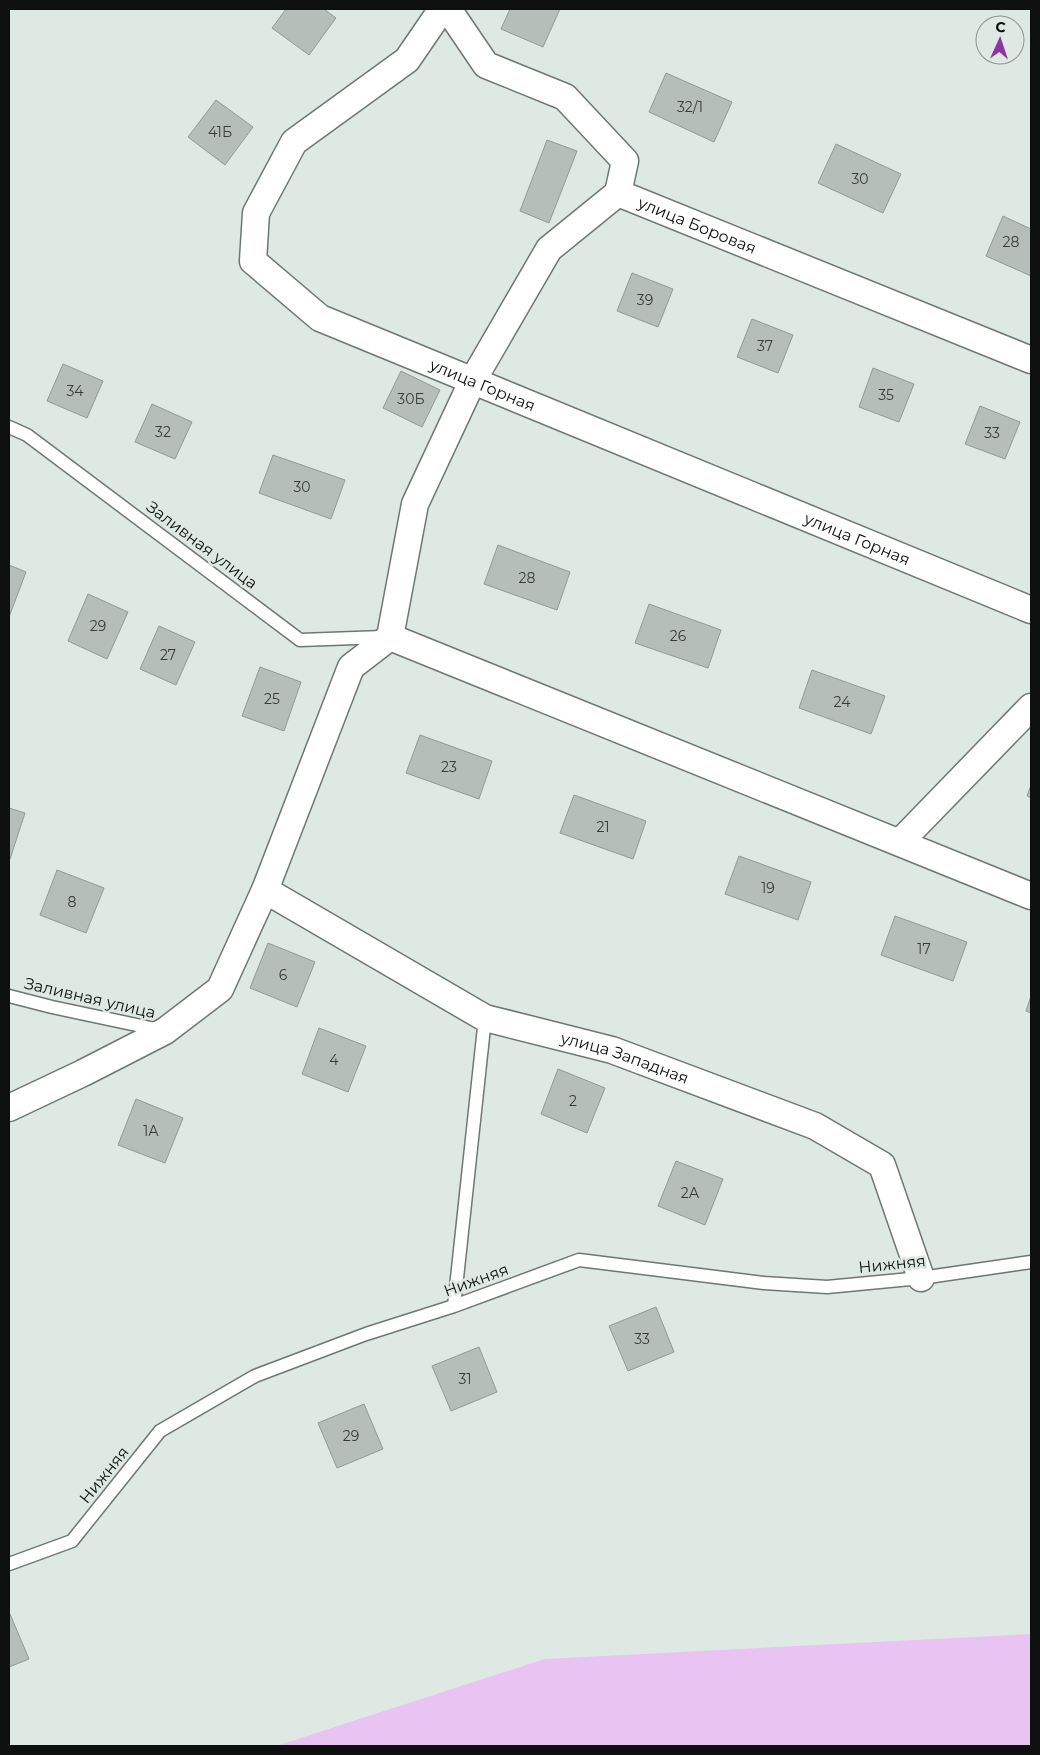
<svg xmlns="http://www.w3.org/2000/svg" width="1040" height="1755" viewBox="0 0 1040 1755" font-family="Montserrat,sans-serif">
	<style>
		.green { fill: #e9c3f1 }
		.building { fill: #b5beb8; stroke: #919a95 }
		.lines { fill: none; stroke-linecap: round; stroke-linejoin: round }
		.service-casing { stroke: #6f7772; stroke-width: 15 }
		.minor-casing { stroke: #6f7772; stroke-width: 29 }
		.service { stroke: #fff; stroke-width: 12 }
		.minor { stroke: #fff; stroke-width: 26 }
		.labels { text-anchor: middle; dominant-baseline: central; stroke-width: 5; stroke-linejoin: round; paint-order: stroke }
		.number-label { font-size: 14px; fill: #373c39 }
		.street-label { font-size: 16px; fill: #0d100f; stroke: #dfe9e3 }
	</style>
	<rect width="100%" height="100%" fill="#dfe9e3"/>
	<path class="green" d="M1031 1634V1746H276L545 1659Z"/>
	<path class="building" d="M286 9H324L336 18 309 55 272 28Z
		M510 9H560L543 47 501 29Z
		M666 73 732 102 714 142 649 112Z
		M216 100 253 127 225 165 188 137Z
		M547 140 577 151 549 223 520 211Z
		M836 144 901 174 883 213 818 183Z
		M1003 216 1031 229V276L986 256Z
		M632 273 673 289 658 327 617 311Z
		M752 319 793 335 778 373 737 357Z
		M63 364 103 381 87 418 47 401Z
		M873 368 914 384 899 422 859 407Z
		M401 371 440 390 422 427 383 408Z
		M152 404 192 422 175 459 135 442Z
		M980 406 1020 422 1005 459 965 444Z
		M273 455 345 480 331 519 259 493Z
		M498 545 570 572 557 610 484 584Z
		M9 565 26 572 9 617Z
		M88 594 128 612 107 659 68 641Z
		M649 604 721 630 708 668 635 643Z
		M159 626 195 642 176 685 140 669Z
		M260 667 301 682 284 731 242 716Z
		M812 670 885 696 871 734 799 708Z
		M420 735 492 761 479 799 406 773Z
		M1031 785V798L1027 796Z
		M574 795 646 821 633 859 560 833Z
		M9 808 25 813 10 859H9Z
		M739 856 811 882 798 920 725 894Z
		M57 870 104 888 86 933 40 915Z
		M895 916 967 942 953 981 881 955Z
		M268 943 315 962 297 1007 250 988Z
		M1031 996V1013L1026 1011Z
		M319 1028 366 1046 348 1092 302 1074Z
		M558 1069 605 1088 587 1133 541 1114Z
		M136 1099 183 1118 165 1163 118 1145Z
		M676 1161 723 1179 705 1225 658 1206Z
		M656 1307 674 1352 628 1371 609 1326Z
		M479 1347 497 1392 451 1411 432 1366Z
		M364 1404 383 1449 337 1468 318 1423Z
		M10 1614 29 1659 9 1667V1615Z"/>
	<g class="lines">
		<g class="service-casing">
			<path id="service" d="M9 427 27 435 300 640 383 637
				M9 996 52 1007 160 1030
				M454 1306 485 1018
				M9 1564 72 1541 160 1431 255 1376 366 1334 454 1306 579 1260 764 1283 827 1287 921 1278 1031 1262"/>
		</g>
		<g class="minor-casing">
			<g id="minor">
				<path id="s1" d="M442 9 407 60 294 142 256 213 253 261 320 318 1031 610"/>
				<path id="s2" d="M448 9 486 65 565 97 625 161 618 193 1031 360"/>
				<path d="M390 637 1031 896"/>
				<path d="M390 637 415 504 473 380 549 249 618 193"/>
				<path d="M900 842 1031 707"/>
				<path id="s3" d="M265 890 485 1018 612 1050 815 1126 882 1165 921 1278"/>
				<path d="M9 1108 83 1073 165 1031 220 989 265 890 351 667 390 637"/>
			</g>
		</g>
		<use href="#service" class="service"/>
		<use href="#minor" class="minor"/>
	</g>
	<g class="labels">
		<g class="number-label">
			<text x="690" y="107">32/1</text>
			<text x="220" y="132">41Б</text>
			<text x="860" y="179">30</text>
			<text x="1011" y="242">28</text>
			<text x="645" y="300">39</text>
			<text x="765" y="346">37</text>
			<text x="75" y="391">34</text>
			<text x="886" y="395">35</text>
			<text x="411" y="399">30Б</text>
			<text x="163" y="432">32</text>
			<text x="992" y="433">33</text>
			<text x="302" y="487">30</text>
			<text x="527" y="578">28</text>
			<text x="98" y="626">29</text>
			<text x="678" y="636">26</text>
			<text x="168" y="655">27</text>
			<text x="272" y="699">25</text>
			<text x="842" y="702">24</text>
			<text x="449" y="767">23</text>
			<text x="603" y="827">21</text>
			<text x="768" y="888">19</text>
			<text x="72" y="902">8</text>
			<text x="924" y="949">17</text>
			<text x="283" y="975">6</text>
			<text x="334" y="1060">4</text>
			<text x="573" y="1101">2</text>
			<text x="151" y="1131">1А</text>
			<text x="690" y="1193">2А</text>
			<text x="642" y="1339">33</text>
			<text x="465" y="1379">31</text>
			<text x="351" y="1436">29</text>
		</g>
		<g class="street-label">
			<text stroke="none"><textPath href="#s2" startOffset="359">улица Боровая</textPath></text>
			<text stroke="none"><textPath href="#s1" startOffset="594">улица Горная</textPath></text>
			<text stroke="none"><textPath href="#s1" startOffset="999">улица Горная</textPath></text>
			<text transform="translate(202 545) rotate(37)">Заливная улица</text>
			<text transform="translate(90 998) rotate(13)">Заливная улица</text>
			<text stroke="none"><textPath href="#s3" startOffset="400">улица Западная</textPath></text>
			<text transform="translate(892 1264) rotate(-6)">Нижняя</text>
			<text transform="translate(476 1280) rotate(-20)">Нижняя</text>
			<text transform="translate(104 1475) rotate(-51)">Нижняя</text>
		</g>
	</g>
	<rect width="1040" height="1755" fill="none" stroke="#0d100f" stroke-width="20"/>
	<g transform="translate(1000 40) rotate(3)"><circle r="24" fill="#dfe9e3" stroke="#8b928e"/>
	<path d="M0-4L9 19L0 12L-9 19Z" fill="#8e35a1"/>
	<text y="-8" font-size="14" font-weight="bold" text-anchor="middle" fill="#0d100f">С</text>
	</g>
</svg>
